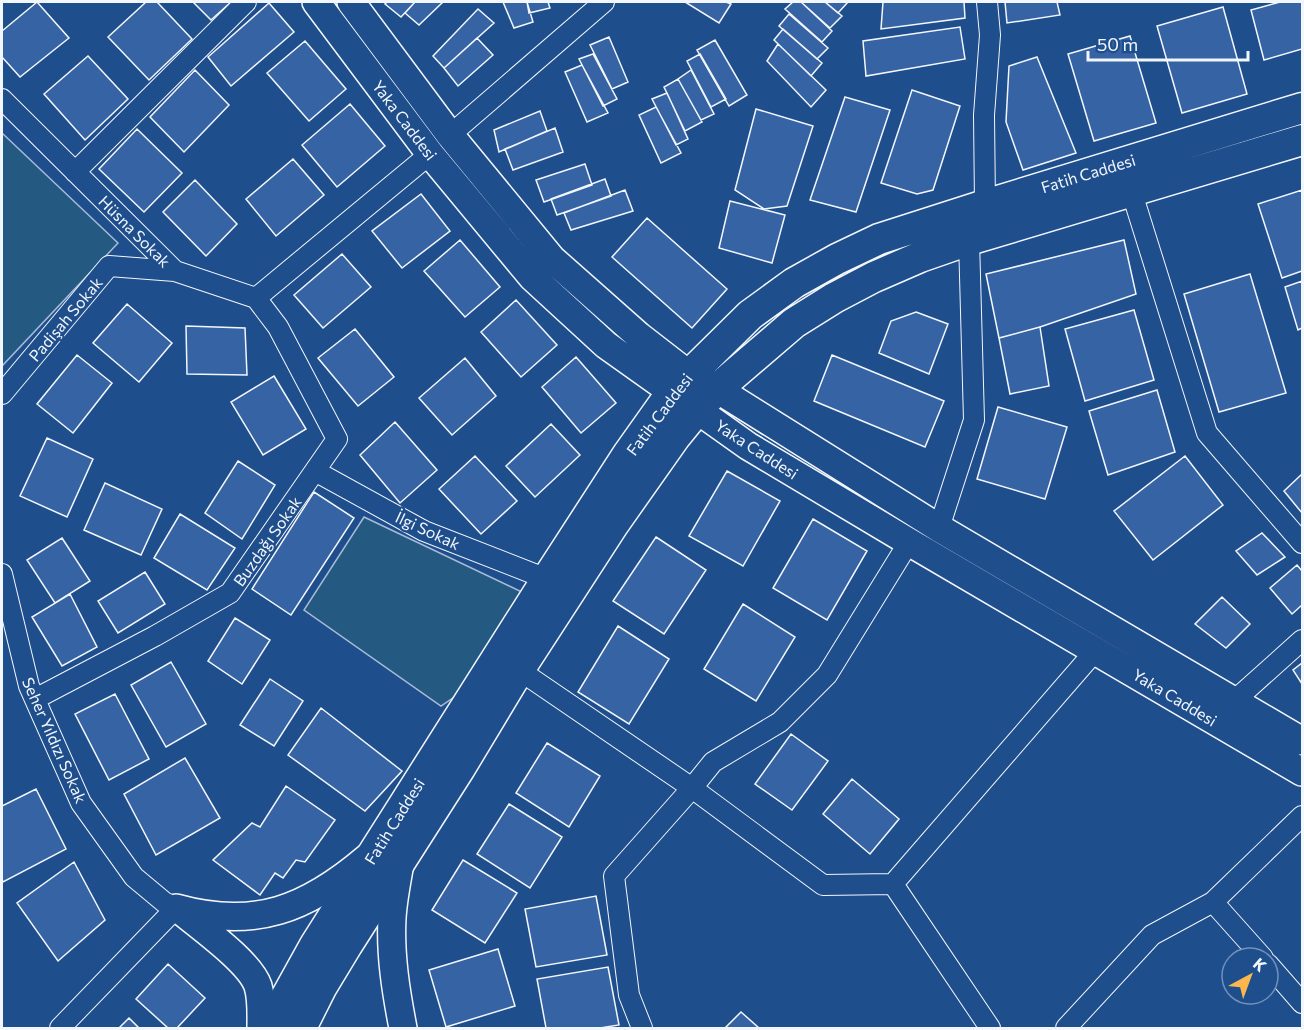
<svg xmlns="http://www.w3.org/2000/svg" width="1304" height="1030" viewBox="0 0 1304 1030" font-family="Commissioner,sans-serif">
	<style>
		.green { fill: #245a82; stroke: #a8bbd7; stroke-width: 1.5 }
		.building { fill: #3563a3; stroke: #f2f6ff; stroke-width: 1.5 }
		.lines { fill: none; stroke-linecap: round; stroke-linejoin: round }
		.street-casing { stroke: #f2f6ff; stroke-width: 22 }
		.secondary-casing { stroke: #f2f6ff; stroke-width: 30 }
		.primary-casing { stroke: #f2f6ff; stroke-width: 33 }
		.street { stroke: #1f4e8c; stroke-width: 20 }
		.secondary { stroke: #1f4e8c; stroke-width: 27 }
		.primary { stroke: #1f4e8c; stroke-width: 30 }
		.labels { text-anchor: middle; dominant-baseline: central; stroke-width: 4.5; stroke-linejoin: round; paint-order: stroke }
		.street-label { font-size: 16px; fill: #f2f6ff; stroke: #1f4e8c }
	</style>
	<rect width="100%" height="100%" fill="#1f4e8c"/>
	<path class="green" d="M2 133 118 243 2 366Z
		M364 517 524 593 463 691 441 706 304 610Z"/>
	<path class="building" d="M37 2 69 38 20 77 2 57V31Z
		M146 2H157L192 39 149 80 108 37Z
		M193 2H231L211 20Z
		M387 2H415L401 17 385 4Z
		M415 2H443L419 25 405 13Z
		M503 2H527L533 22 514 28Z
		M527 2H548L550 8 529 13Z
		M685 2H726L731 4 719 23Z
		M793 2H801L832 31 822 42 785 9Z
		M801 2H825L842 16 830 28Z
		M825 2H848L838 13Z
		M883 2H964L965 18 881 29Z
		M1005 2H1057L1060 15 1007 23Z
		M1280 2H1302V49L1264 60 1251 10Z
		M269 3 294 32 231 86 208 57Z
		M1223 7 1247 94 1182 113 1157 26Z
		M478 9 494 23 444 68 433 56Z
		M789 14 828 48 817 59 779 26Z
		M960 27 965 59 866 76 863 41Z
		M783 29 822 63 811 76 774 40Z
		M1130 36 1156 123 1094 141 1068 54Z
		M609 37 628 82 612 89 590 45Z
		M477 38 493 55 458 86 444 68Z
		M715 40 747 95 729 106 697 50Z
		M305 41 346 89 309 121 267 73Z
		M778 44 826 90 811 107 767 61Z
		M593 54 617 99 603 106 579 59Z
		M700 54 726 99 711 107 687 61Z
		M88 56 128 99 85 140 44 94Z
		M1037 57 1076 153 1023 170 1006 122 1009 66Z
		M582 65 608 113 587 122 565 72Z
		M195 70 229 105 184 152 150 117Z
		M691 70 714 114 701 120 678 79Z
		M678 79 702 122 685 131 664 87Z
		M912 90 960 106 933 190 917 194 881 183Z
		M667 93 688 139 676 145 652 99Z
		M845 97 890 110 856 212 810 200Z
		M350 104 385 146 337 187 302 145Z
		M656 107 681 153 661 163 639 115Z
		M756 109 813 126 787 206 764 209 735 190Z
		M540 111 547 131 499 152 494 130Z
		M555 128 563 152 513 170 505 149Z
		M137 129 182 173 144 212 99 169Z
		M293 159 324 195 276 236 246 199Z
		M585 164 592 185 544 202 536 180Z
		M605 179 611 196 557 215 551 199Z
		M195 180 237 224 206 256 163 212Z
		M625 190 633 211 571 230 564 213Z
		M1302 190V271L1282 278 1258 204Z
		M421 194 450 231 402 268 372 231Z
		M730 201 785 215 772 263 719 248Z
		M647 218 727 289 692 328 612 257Z
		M460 240 500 287 465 317 424 271Z
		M1124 240 1136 294 1040 327 999 338 986 274Z
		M342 254 371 287 323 328 294 295Z
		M1250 274 1286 393 1219 412 1184 294Z
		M1302 281V328L1298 330 1285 287Z
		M516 300 557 345 521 377 481 332Z
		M127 304 172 343 139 382 93 343Z
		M1134 310 1154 380 1085 401 1065 329Z
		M916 312 948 324 929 374 879 353 891 321Z
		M186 326 245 328 247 375 187 374Z
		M1040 327 1049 386 1010 394 999 338Z
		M355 329 394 377 358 406 318 358Z
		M77 355 112 383 73 433 37 404Z
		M832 355 944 401 925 447 814 401Z
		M576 357 616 403 581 433 542 387Z
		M465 358 496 396 452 435 419 398Z
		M274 376 306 429 263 455 231 402Z
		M1157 390 1175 452 1108 475 1089 411Z
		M998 407 1067 427 1045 499 977 479Z
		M395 422 437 470 400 503 360 455Z
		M551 424 580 455 535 497 506 466Z
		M47 438 93 459 67 517 20 496Z
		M475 456 517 501 481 534 439 489Z
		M1185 456 1223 505 1153 560 1114 511Z
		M238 461 275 485 242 539 205 513Z
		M727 471 780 501 743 566 689 536Z
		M1302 474V513L1284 491Z
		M105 483 162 509 141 555 84 530Z
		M314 492 354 518 291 615 252 589Z
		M180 514 235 548 207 590 154 558Z
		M813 519 867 551 827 620 773 588Z
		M1262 533 1285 557 1257 575 1236 551Z
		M656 537 706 570 664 634 613 601Z
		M62 538 90 581 55 603 27 560Z
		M1297 565 1302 571V605L1292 614 1270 588Z
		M145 572 165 604 118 633 98 601Z
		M70 594 97 647 62 666 32 617Z
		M1222 597 1250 624 1226 648 1195 624Z
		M743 604 795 637 756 701 704 669Z
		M235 618 270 640 242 684 208 661Z
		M618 626 669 659 629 724 578 692Z
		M171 662 206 724 166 747 131 685Z
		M1302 663V684L1293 670Z
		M270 679 303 701 274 746 240 725Z
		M115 694 149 759 109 780 75 714Z
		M321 708 402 771 365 811 288 755Z
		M791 734 828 761 792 810 755 784Z
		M547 743 600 776 569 827 516 793Z
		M185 758 220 818 156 855 124 794Z
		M852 779 899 819 870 854 823 814Z
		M286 786 335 820 305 862 296 860 283 878 275 873 260 895 213 860 252 823 260 827Z
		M36 789 66 849 3 882 2 879V806Z
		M509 804 562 837 530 888 477 854Z
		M463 860 517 893 485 943 432 910Z
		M74 862 105 920 58 961 17 903Z
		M596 896 607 955 536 967 525 909Z
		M498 949 515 1006 446 1027 429 970Z
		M168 964 205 998 177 1028H168L136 999Z
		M608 967 619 1025 600 1028H546L537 979Z
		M741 1012 759 1028H725Z
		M129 1018 139 1028H119Z"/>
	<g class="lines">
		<g class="street-casing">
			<path id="street" d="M2 99 175 271 256 298 430 154
				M450 135 604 2
				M75 172 246 2
				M1131 190 1207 433 1302 543
				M985 205 984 115 990 35 987 2
				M2 394 109 266 175 271
				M315 471 424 531 547 579
				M939 528 974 420 969 240
				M2 574 29 686 81 803 134 877 164 902 176 908 60 1028
				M519 670 692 788 713 762 780 722 827 675 909 542
				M35 699 155 636 230 593 337 439 278 327 256 298
				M1234 701 1302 640
				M1213 902 1263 958
				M1268 964 1302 1003
				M642 1028 629 995 614 876 692 788 823 885 893 884
				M990 1028 893 884 1096 650
				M1066 1028 1152 935 1213 902 1302 816"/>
		</g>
		<g class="secondary-casing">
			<path id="secondary" d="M316 2 430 154 532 277 606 345 748 446 909 542 1302 772
				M351 2 450 135 552 259 639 336 688 374 717 389 939 528 1302 741
				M400 863C397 881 393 900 392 918 390 955 396 992 403 1028
				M176 908C255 930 307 909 367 858
				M180 910C200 927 250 962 258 986 262 999 261 1015 261 1028"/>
		</g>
		<g class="primary-casing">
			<path id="primary" d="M269 1028 315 945 547 579 628 454 672 392 750 315 794 283 837 259 879 239 985 205 1302 108
				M301 1028 321 988 347 945 460 768 519 670 613 525 675 437 697 410 717 389 794 323 834 298 874 277 920 257 969 240 1302 140"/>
		</g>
		<use href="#street" class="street"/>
		<use href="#secondary" class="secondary"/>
		<use href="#primary" class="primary"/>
	</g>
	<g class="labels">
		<g class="street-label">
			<text transform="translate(405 120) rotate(53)">Yaka Caddesi</text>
			<text transform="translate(1088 173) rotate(-17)">Fatih Caddesi</text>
			<text transform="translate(135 231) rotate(45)">Hüsna Sokak</text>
			<text transform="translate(65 319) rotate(-50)">Padişah Sokak</text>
			<text transform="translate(659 414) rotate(-53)">Fatih Caddesi</text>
			<text transform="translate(757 449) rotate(33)">Yaka Caddesi</text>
			<text transform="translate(428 530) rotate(25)">İlgi Sokak</text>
			<text transform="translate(267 541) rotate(-55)">Buzdağı Sokak</text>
			<text transform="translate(1175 697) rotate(31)">Yaka Caddesi</text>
			<text transform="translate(55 740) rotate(66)">Seher Yıldızı Sokak</text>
			<text transform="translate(394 821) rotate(-58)">Fatih Caddesi</text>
		</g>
	</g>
	<rect width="1304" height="1030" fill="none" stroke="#f2f6ff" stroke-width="6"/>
	<g transform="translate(1250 976) rotate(41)"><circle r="28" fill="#1f4e8c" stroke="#7391ba" stroke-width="1.5"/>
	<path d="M0-4.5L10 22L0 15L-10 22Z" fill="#ffb74d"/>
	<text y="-9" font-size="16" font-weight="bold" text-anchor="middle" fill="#f2f6ff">K</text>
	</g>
	<path d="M1088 51v9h160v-9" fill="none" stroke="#f2f6ff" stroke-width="3"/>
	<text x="1097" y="51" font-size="18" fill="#f2f6ff" stroke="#1f4e8c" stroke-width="4.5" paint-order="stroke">50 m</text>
</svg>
